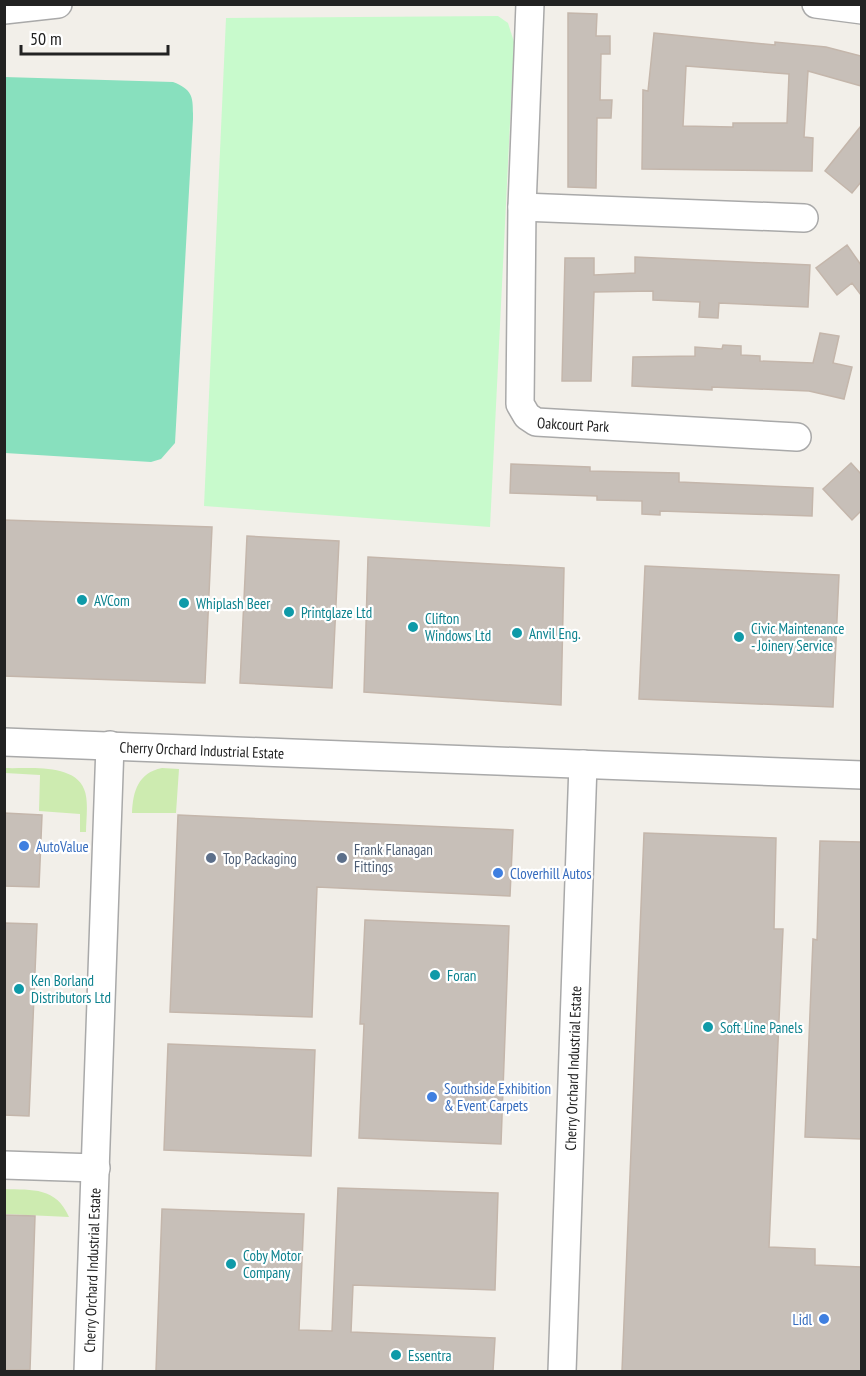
<svg xmlns="http://www.w3.org/2000/svg" width="866" height="1376" viewBox="0 0 866 1376" font-family="'PT Sans Narrow',sans-serif">
	<style>
		.grass { fill: #cdebb0 }
		.park { fill: #c8facc }
		.pitch { fill: #88e0be }
		.building { fill: #c7bfb8; stroke: #c4b6ab; stroke-width: 1.5; fill-rule: evenodd }
		.lines { fill: none; stroke-linecap: round; stroke-linejoin: round }
		.minor-casing { stroke: #a9a9a9; stroke-width: 30 }
		.minor { stroke: #fff; stroke-width: 27 }
		.culture-dot { fill: #0f9aa8; stroke: #fff; stroke-width: 2 }
		.shop-dot { fill: #3f7fe0; stroke: #fff; stroke-width: 2 }
		.service-dot { fill: #5c6f8a; stroke: #fff; stroke-width: 2 }
		.labels { text-anchor: middle; dominant-baseline: central; stroke-width: 4.5; stroke-linejoin: round; paint-order: stroke }
		.street-label { font-size: 15px; fill: #222; stroke: #fff }
		.culture-label { font-size: 15px; fill: #0d838f; stroke: #fff; text-anchor: start }
		.shop-label { font-size: 15px; fill: #366cbe; stroke: #fff; text-anchor: start }
		.service-label { font-size: 15px; fill: #4e5e75; stroke: #fff; text-anchor: start }
	</style>
	<rect width="100%" height="100%" fill="#f2efe9"/>
	<path class="grass" d="M5 768C27 769 74 763 84 789 89 800 86 820 86 832H80V814L39 811 40 775 5 773Z
		M162 768 179 769 176 813H132C133 791 138 773 162 768Z
		M4 1189C33 1190 56 1187 69 1217L5 1214Z"/>
	<path class="park" d="M498 16 508 23 514 42 490 527 204 506 226 18Z"/>
	<path class="pitch" d="M4 77 173 82C194 90 193 98 193 119L175 443 161 459 151 462 5 453Z"/>
	<path class="building" d="M568 13 597 14 596 36H610V54H601L600 100H612L611 118H597L596 188 568 187Z
		M654 33 775 45V42L826 47 861 56V86L808 71 804 137 813 138 812 171 642 169 643 90 648 91ZM686 66 789 74 787 123H733V127L683 126Z
		M861 126V182L852 193 825 171Z
		M847 245 861 265V295L852 283 837 295 816 268Z
		M635 257 810 265 808 307 719 303 718 318 699 317 700 302 653 300V291L594 292 591 381H562L565 258H594V275L635 273Z
		M820 333 839 336 833 363 852 367 844 399 809 391 712 387V390L632 386 633 357 695 356V347L722 349 723 345 741 346V355L760 356V361L813 363Z
		M851 463 861 474V511L852 520 823 489Z
		M511 464 590 467V471L679 473V482L813 488 812 516 660 511V515L642 514V501L597 500V496L510 493Z
		M4 520 212 527 205 683 4 676Z
		M247 536 339 541 332 688 240 683Z
		M368 557 564 568 561 705 364 692Z
		M645 566 839 575 833 707 639 699Z
		M4 813 42 815 39 887 4 886Z
		M178 815 513 830 510 896 317 887 312 1017 170 1012Z
		M644 833 776 838 774 929H783L769 1247 815 1249V1265L861 1267V1371H622Z
		M820 841 861 842V1139L805 1137 813 939 817 940Z
		M365 920 509 926 501 1144 359 1138 364 1024H360Z
		M4 923 37 924 29 1116 4 1115Z
		M168 1044 315 1050 311 1156 164 1150Z
		M338 1188 498 1193 495 1290 353 1285 351 1332 495 1338 493 1371H156L162 1209 304 1214 299 1330 332 1331Z
		M4 1215 35 1216 30 1370H4Z"/>
	<g class="lines">
		<g class="minor-casing">
			<g id="minor">
				<path id="s1" d="M530 4 522 207 520 404 527 416 536 422 797 437"/>
				<path d="M816 4 862 10"/>
				<path d="M4 10 58 4"/>
				<path d="M522 207 804 218"/>
				<path id="s2" d="M4 742 862 775"/>
				<path d="M4 1165 96 1168"/>
				<path id="s3" d="M88 1372 110 745"/>
				<path id="s4" d="M562 1372 583 764"/>
			</g>
		</g>
		<use href="#minor" class="minor"/>
	</g>
	<g class="culture-dot">
		<circle cx="82" cy="600" r="6"/>
		<circle cx="184" cy="603" r="6"/>
		<circle cx="289" cy="612" r="6"/>
		<circle cx="413" cy="627" r="6"/>
		<circle cx="517" cy="633" r="6"/>
		<circle cx="739" cy="637" r="6"/>
		<circle cx="435" cy="975" r="6"/>
		<circle cx="19" cy="989" r="6"/>
		<circle cx="708" cy="1027" r="6"/>
		<circle cx="231" cy="1264" r="6"/>
		<circle cx="396" cy="1355" r="6"/>
	</g>
	<g class="shop-dot">
		<circle cx="24" cy="846" r="6"/>
		<circle cx="498" cy="873" r="6"/>
		<circle cx="432" cy="1097" r="6"/>
		<circle cx="824" cy="1319" r="6"/>
	</g>
	<g class="service-dot">
		<circle cx="211" cy="858" r="6"/>
		<circle cx="342" cy="858" r="6"/>
	</g>
	<g class="labels">
		<g class="street-label">
			<text stroke="none"><textPath href="#s1" startOffset="462">Oakcourt Park</textPath></text>
			<text stroke="none"><textPath href="#s2" startOffset="198">Cherry Orchard Industrial Estate</textPath></text>
			<text stroke="none"><textPath href="#s4" startOffset="304">Cherry Orchard Industrial Estate</textPath></text>
			<text stroke="none"><textPath href="#s3" startOffset="102">Cherry Orchard Industrial Estate</textPath></text>
		</g>
		<g class="culture-label">
			<text x="94" y="600">AVCom</text>
			<text x="196" y="603">Whiplash Beer</text>
			<text x="301" y="612">Printglaze Ltd</text>
			<text x="425" y="618">Clifton<tspan x="425" dy="17">Windows Ltd</tspan></text>
			<text x="751" y="628">Civic Maintenance<tspan x="751" dy="17">- Joinery Service</tspan></text>
			<text x="529" y="633">Anvil Eng.</text>
			<text x="447" y="975">Foran</text>
			<text x="31" y="980">Ken Borland<tspan x="31" dy="17">Distributors Ltd</tspan></text>
			<text x="720" y="1027">Soft Line Panels</text>
			<text x="243" y="1255">Coby Motor<tspan x="243" dy="17">Company</tspan></text>
			<text x="408" y="1355">Essentra</text>
		</g>
		<g class="shop-label">
			<text x="36" y="846">AutoValue</text>
			<text x="510" y="873">Cloverhill Autos</text>
			<text x="444" y="1088">Southside Exhibition<tspan x="444" dy="17">&amp; Event Carpets</tspan></text>
			<text x="812" y="1319" text-anchor="end">Lidl</text>
		</g>
		<g class="service-label">
			<text x="354" y="849">Frank Flanagan<tspan x="354" dy="17">Fittings</tspan></text>
			<text x="223" y="858">Top Packaging</text>
		</g>
	</g>
	<rect width="866" height="1376" fill="none" stroke="#222222" stroke-width="12"/>
	<path d="M21 45v9h147v-9" fill="none" stroke="#222222" stroke-width="3"/>
	<text x="30" y="45" font-size="18" fill="#222222" stroke="#ffffff" stroke-width="4.5" paint-order="stroke">50 m</text>
</svg>
